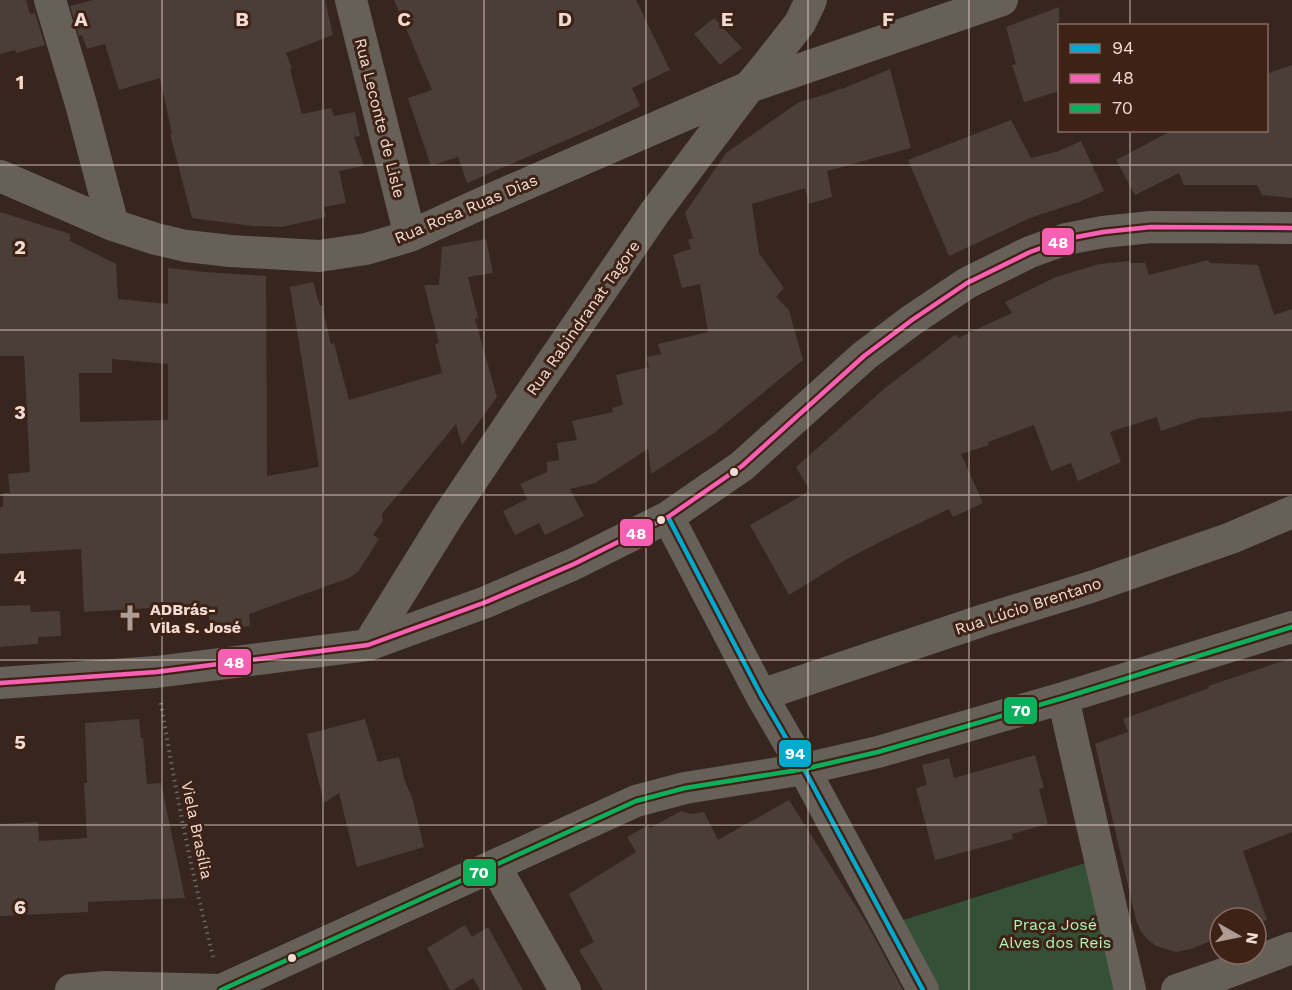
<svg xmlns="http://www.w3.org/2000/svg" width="1292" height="990" viewBox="0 0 1292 990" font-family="'Work Sans',sans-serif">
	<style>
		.green { fill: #345137 }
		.building { fill: #4b3d37; fill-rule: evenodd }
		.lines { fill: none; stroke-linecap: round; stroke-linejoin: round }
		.path { stroke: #6d665f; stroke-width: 4; stroke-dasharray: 1.5 4.5; stroke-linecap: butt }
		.minor { stroke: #666058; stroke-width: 32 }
		.bus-1-casing { stroke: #3f2216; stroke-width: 9 }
		.bus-2-casing { stroke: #3f2216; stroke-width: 9 }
		.bus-3-casing { stroke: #3f2216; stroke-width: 9 }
		.bus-1 { stroke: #00a9ce; stroke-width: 4.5 }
		.bus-2 { stroke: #f860b3; stroke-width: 4.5 }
		.bus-3 { stroke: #0daf5c; stroke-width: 4.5 }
		.grid { fill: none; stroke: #f0dcd4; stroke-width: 1.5; stroke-opacity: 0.55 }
		.bus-dot { fill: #f0dcd4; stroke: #3f2216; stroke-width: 2 }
		.labels { text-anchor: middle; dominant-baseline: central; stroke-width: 6; stroke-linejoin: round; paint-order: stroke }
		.street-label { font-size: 16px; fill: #f0dcd4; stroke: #3f2216 }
		.poi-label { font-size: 16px; font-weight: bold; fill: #f0dcd4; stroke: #3f2216; text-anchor: start }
		.park-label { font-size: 16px; fill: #abf5b7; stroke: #3f2216 }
		.grid-label { font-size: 20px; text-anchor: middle; font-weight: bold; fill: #f0dcd4; stroke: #3f2216; stroke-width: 6; stroke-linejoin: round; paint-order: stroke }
		.line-badge { stroke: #3f2216; stroke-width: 2 }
		.badge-label { font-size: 16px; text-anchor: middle; font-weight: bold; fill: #fff }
	</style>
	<rect width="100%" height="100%" fill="#36261f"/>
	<path class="green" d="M1098 859 1128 990H933L897 922Z"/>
	<path class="building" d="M0 0H26L30 14 35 13 45 45 16 53 15 50 0 54Z
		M93 0H325L333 35 286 53 292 68 290 69 302 114 331 108 334 116 355 112 360 136 354 137 364 166 339 171 346 203 324 207 326 217 282 227 252 226 192 218 170 134H172L160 78 119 90 105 44 87 49 82 35 79 36 70 6Z
		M394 0H636L670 70 632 88 640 106 599 126 467 183 458 157 431 166 408 98 432 90Z
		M1059 7V91L1024 102 1012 65 1016 64 1006 27Z
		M714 18 742 48 720 65 694 34Z
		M1292 65V198L1262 195 1257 185H1184L1179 173 1135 195 1116 160 1173 130H1266V74Z
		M890 69 911 148 827 171 832 197 809 204 805 188 752 204 759 253 784 288 776 297 789 310 803 360 714 433 651 474 648 449 595 483 570 489 584 516 545 535 539 523 515 535 503 511 527 499 520 484 547 472V462L559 460 557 443 577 440 572 421 613 412 612 408 623 405 616 375 649 367 646 357 661 354 658 344 708 332 700 284 682 288 673 255 691 249 688 240 693 238 685 213 726 153 799 102 827 94 842 88V89Z
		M1011 120 1031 158 1059 151 1081 141 1104 191 1079 202 1030 218 949 256 908 160Z
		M0 212 70 234V241L116 264 118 299 168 304V268L205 272 266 276 267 476 319 467 290 287 313 282 320 306 322 305 331 344 334 343 349 400 442 373 435 344 439 343 424 285H439L442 247 486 239 493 273 468 277 478 318 475 319 497 397 462 445 456 424 382 514 383 521 373 535 379 539 358 572 349 578 249 614 250 626 210 629 209 613 198 614V609L151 611 150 608 84 612 81 549 0 554V507H3V493H10L8 474 30 472 24 356H0ZM112 359 168 364V420L80 422 79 373H112Z
		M1208 260 1210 263 1258 265 1274 315 1292 309V411L1199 418 1161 431 1157 417 1110 432 1121 462 1078 481 1071 463 1051 471 1034 425 988 442 989 445 961 454 983 503 953 517 949 509 888 538 847 559 789 595 750 525 810 491 796 467 885 388 956 334 958 338 1012 313 1005 302 1056 277 1099 264 1129 261 1130 263H1145L1149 275Z
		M30 605 31 612 60 611 61 636 38 637V644L0 647V606Z
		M1292 658V832L1243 851 1267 920 1256 924V918H1220V937L1191 949 1176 952 1156 946 1146 938 1140 930 1136 920 1095 744 1128 732 1123 719 1209 688 1208 686Z
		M139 719 141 738H143L147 784 161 783 185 898 88 902V912L0 916V824L38 822 39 841 87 838 84 783H87L85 723Z
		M365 719 378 762 399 757 405 782 412 797 424 847 357 867 339 793 324 803 307 734Z
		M1035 755 1044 788 1039 789 1048 824 1012 834 1013 839 935 860 916 788 927 785 922 765 949 758 954 778Z
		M789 800 867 924 903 990H603L579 950 594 942 569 894 636 852 627 837 648 825 650 828 681 811 691 814 704 812 718 840Z
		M465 925 472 937 488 927 523 990H480L473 978 453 990H450L427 948Z"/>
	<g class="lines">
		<path class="path" d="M161 703C175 789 192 875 214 960"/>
		<path class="minor" d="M50 0 81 104 113 225
			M351 0 410 236
			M0 176 113 225 156 239 186 246 230 251 319 256 366 249 410 236 480 204 749 87 1002 0
			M668 517 761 695 804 769 923 990
			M368 645 448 516 518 412 655 212 749 87 768 64 800 23 811 0
			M0 683 156 672 368 645 486 602 574 564 668 517 742 466 864 356 912 320 967 283 1030 252 1066 239 1103 232 1151 227 1292 228
			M761 695 984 620 1091 587 1231 538 1292 512
			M1063 698 1130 990
			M495 866 565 990
			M71 990 106 987 221 990
			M221 990 636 801 685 788 804 769 878 752 1063 698 1292 627
			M1177 990 1218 976 1292 948"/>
		<g class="bus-1-casing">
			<path id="bus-1" d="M668 517 761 695 804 769 923 990"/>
		</g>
		<g class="bus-2-casing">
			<path id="bus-2" d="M0 683 156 672 368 645 486 602 574 564 668 517 742 466 864 356 912 320 967 283 1030 252 1066 239 1103 232 1151 227 1292 228"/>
		</g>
		<g class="bus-3-casing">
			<path id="bus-3" d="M221 990 636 801 685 788 804 769 878 752 1063 698 1292 627"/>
		</g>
		<use href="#bus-1" class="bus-1"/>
		<use href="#bus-2" class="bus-2"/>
		<use href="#bus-3" class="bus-3"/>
	</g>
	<path class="grid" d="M162 0V990M323 0V990M484 0V990M646 0V990M808 0V990M969 0V990M1130 0V26M1130 130V990M0 165H1292M0 330H1292M0 495H1292M0 660H1292M0 825H1292"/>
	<defs>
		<g id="church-bare" transform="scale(2.07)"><path d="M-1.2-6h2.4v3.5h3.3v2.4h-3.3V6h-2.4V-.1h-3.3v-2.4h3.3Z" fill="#af9c95" stroke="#3f2216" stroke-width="2.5" paint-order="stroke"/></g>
	</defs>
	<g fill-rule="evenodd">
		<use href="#church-bare" x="130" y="618"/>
	</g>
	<g class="bus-dot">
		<circle cx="734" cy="472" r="5"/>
		<circle cx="661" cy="520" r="5"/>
		<circle cx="292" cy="958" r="5"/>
	</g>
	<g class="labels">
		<g class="street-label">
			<text transform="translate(380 118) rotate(76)">Rua Leconte de Lisle</text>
			<text transform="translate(466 209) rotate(-23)">Rua Rosa Ruas Dias</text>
			<text transform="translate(583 318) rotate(-55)">Rua Rabindranat Tagore</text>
			<text transform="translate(1028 606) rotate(-18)">Rua Lúcio Brentano</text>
			<text transform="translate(197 830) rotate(78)">Viela Brasília</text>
		</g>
		<g class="poi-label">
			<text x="150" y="609">ADBrás-<tspan x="150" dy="18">Vila S. José</tspan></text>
		</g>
		<g class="park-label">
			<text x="1055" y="924">Praça José<tspan x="1055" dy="18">Alves dos Reis</tspan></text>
		</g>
	</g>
	<g class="grid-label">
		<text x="81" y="26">A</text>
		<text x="242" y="26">B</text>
		<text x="404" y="26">C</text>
		<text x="565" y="26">D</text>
		<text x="727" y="26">E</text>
		<text x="888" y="26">F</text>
		<text x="20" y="89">1</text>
		<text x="20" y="254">2</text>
		<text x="20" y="419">3</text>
		<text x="20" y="584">4</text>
		<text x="20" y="749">5</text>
		<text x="20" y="914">6</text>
	</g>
	<g class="line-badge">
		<rect x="1041" y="227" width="34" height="29" rx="6" fill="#f860b3"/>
		<rect x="619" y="518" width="35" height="29" rx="6" fill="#f860b3"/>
		<rect x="217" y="648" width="35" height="28" rx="6" fill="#f860b3"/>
		<rect x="1003" y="696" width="35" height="29" rx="6" fill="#0daf5c"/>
		<rect x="778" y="739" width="34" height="29" rx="6" fill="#00a9ce"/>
		<rect x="462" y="858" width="35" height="29" rx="6" fill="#0daf5c"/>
	</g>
	<g class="badge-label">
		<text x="1058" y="248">48</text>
		<text x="636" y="539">48</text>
		<text x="234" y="668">48</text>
		<text x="1021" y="716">70</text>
		<text x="795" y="759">94</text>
		<text x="479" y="878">70</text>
	</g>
	<rect x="1058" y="24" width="210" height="108" fill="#3f2216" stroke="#866c62" stroke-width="1.5"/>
	<rect x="1070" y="44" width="30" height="9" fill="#00a9ce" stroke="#866c62" stroke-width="1.5"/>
	<text x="1112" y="54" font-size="18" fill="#f0dcd4">94</text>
	<rect x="1070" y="74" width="30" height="9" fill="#f860b3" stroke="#866c62" stroke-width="1.5"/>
	<text x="1112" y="84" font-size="18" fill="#f0dcd4">48</text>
	<rect x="1070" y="104" width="30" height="9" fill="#0daf5c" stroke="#866c62" stroke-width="1.5"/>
	<text x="1112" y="114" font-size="18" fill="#f0dcd4">70</text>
	<g transform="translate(1238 936) rotate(99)"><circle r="28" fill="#3f2216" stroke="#866c62" stroke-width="1.5"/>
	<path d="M0-4.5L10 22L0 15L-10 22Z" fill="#af9c95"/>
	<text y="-9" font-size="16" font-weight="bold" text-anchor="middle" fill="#f0dcd4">N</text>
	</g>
</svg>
